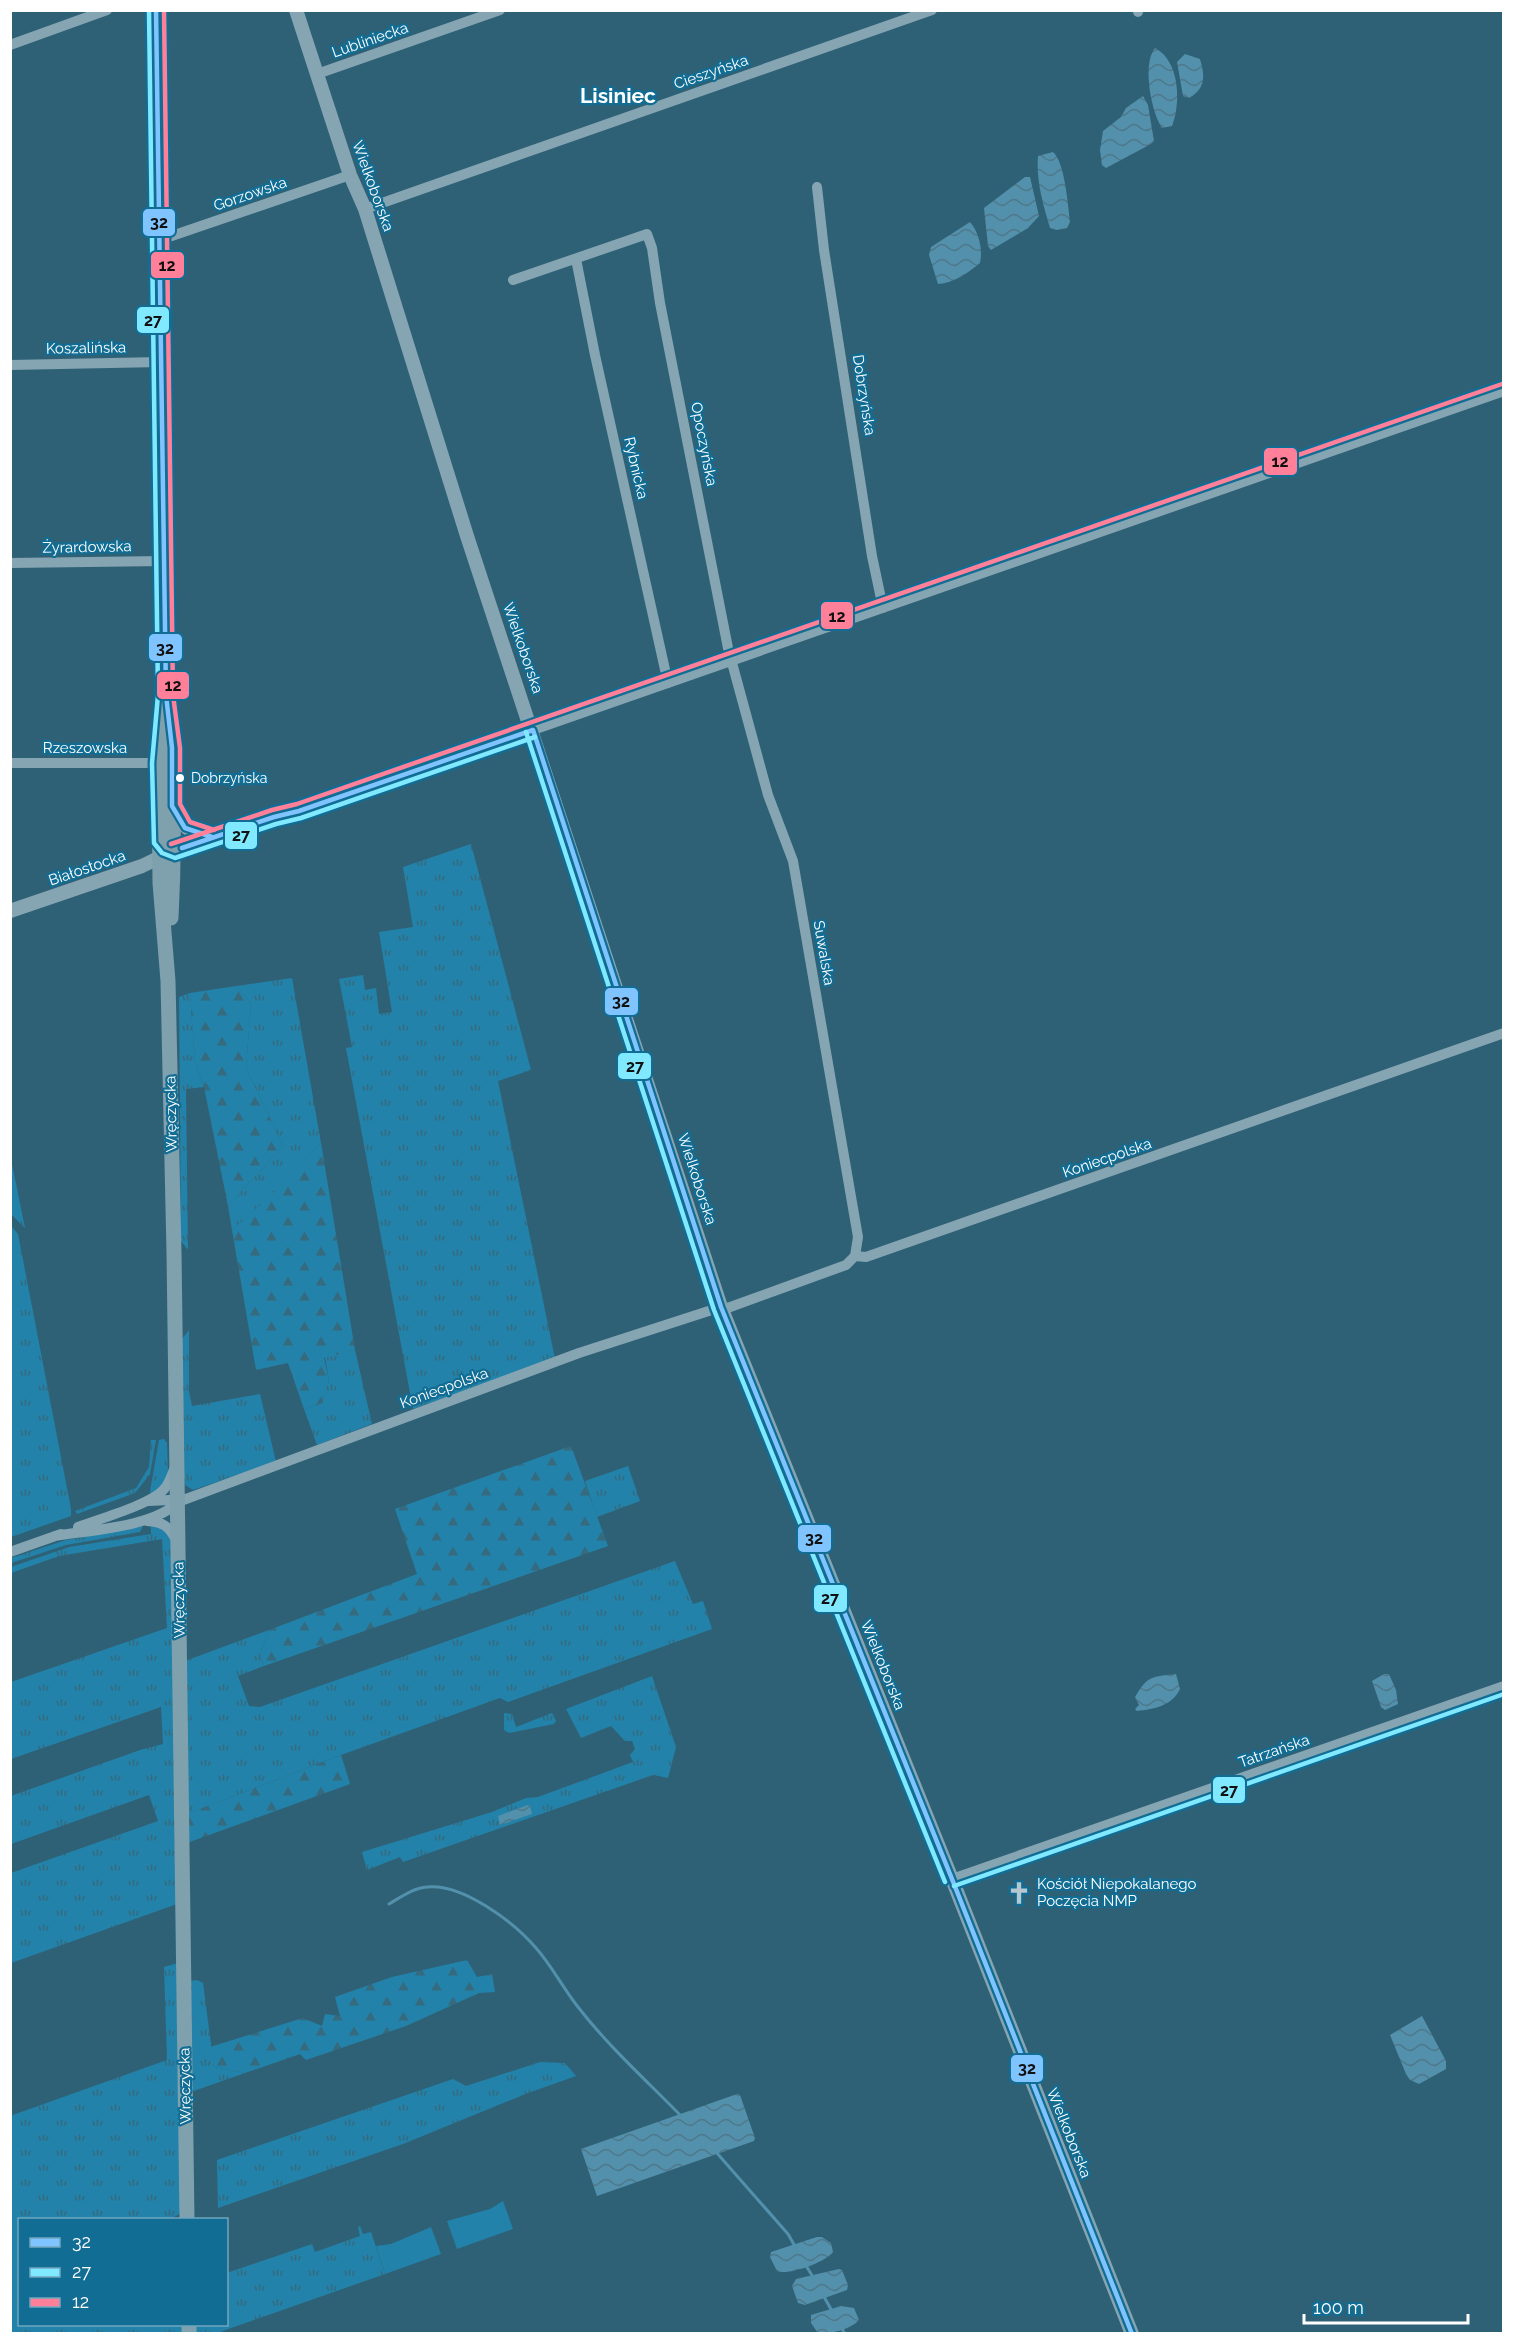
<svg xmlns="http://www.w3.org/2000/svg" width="1514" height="2344" viewBox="0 0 1514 2344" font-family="Raleway,sans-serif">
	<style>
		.grass { fill: url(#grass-tufts) }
		.forest { fill: url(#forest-firs) }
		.park { fill: #2282a9 }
		.water { fill: url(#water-waves) }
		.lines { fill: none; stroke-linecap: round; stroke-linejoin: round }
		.stream { stroke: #5290ab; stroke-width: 3 }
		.minor { stroke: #85a5b2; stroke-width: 10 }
		.tertiary { stroke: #85a5b2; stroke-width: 14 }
		.secondary { stroke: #7fa1ad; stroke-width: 15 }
		.bus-1-casing { stroke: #116d94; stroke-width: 9 }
		.bus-2-casing { stroke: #116d94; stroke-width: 9 }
		.bus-3-casing { stroke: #116d94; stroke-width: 9 }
		.bus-1 { stroke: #80c4ff; stroke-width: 4.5 }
		.bus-2 { stroke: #80e8ff; stroke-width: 4.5 }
		.bus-3 { stroke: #ff8098; stroke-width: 4.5 }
		.bus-dot { fill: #fff; stroke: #116d94; stroke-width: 2 }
		.labels { text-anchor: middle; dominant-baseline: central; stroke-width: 4.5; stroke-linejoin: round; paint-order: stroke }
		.bus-label { font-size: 14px; fill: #fff; stroke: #116d94; text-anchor: start }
		.street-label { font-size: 15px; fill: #fff; stroke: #116d94 }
		.poi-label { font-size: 15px; fill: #fff; stroke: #116d94; text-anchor: start }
		.district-label { font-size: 21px; font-weight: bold; fill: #fff; stroke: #116d94 }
		.line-badge { stroke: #116d94; stroke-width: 2 }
		.pale-badge-label { font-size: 16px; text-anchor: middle; font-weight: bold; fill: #111 }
	</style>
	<defs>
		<pattern id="grass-tufts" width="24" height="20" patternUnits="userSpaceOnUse" patternTransform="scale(1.5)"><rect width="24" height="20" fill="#2282a9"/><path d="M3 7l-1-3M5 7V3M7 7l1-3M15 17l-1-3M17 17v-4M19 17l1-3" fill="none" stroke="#356a7f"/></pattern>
		<pattern id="forest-firs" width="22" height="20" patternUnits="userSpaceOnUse" patternTransform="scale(1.5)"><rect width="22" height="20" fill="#2282a9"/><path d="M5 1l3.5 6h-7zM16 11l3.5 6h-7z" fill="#356a7f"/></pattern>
		<pattern id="water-waves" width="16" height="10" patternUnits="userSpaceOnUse" patternTransform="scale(1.5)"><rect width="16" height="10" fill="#5290ab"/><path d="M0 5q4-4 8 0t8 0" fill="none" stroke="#50788a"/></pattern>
	</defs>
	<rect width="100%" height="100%" fill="#2f6176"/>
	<path class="grass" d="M471 844 531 1070 498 1081 555 1359 413 1409 346 1048 352 1047 339 979 363 975 365 990 376 988 379 1014 392 1012 379 932 413 927 403 867Z
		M292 978 321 1143 265 1202 232 1230 228 1206 283 1146 246 1068 251 1003 236 986Z
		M190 993 195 1062 204 1087 186 1089 188 1250 181 1241 179 997Z
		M10 1164H12L25 1228 11 1214Z
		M11 1226 18 1234 71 1509V1516L11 1537Z
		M189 1330V1391L192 1406 260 1394 276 1462 193 1490 185 1485 184 1478 182 1339Z
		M355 1350 372 1424 317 1445 304 1409 322 1403 329 1381 325 1357Z
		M164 1439 167 1443 168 1473 165 1482 151 1496 150 1491 159 1440Z
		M151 1440H156L150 1474 135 1493 77 1514 75 1511 136 1488 149 1467Z
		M628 1466 640 1501 597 1517 585 1481Z
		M159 1524 172 1540 177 1904 11 1963V1873L158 1821 149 1795 11 1844V1796L140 1750 163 1744 161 1707 11 1759V1682L167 1628 162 1539 59 1556 11 1573V1567L69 1547 151 1534V1525Z
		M143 1526 140 1532 66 1545 11 1563V1558L66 1540Z
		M675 1561 693 1604 703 1601 712 1629 508 1702 500 1698 341 1755 187 1814 185 1661 269 1630 260 1655 264 1666 238 1676 249 1706 260 1707Z
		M652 1676 676 1747 668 1778 653 1775 403 1862 400 1857 367 1870 362 1852 492 1812 526 1798 538 1797 633 1762 630 1755 635 1749 632 1741H625L611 1726 581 1738 566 1709Z
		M504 1713 512 1714 516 1727 552 1713 556 1721 554 1724 509 1733 504 1730Z
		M178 1963 181 2207 179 2214 169 2220H20V2324L183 2325V2333H11L10 2116 167 2060 164 1967Z
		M197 1980 203 1983 214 2067 245 2073 191 2092 190 1981Z
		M540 2062 565 2063 576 2076 528 2093 403 2144 218 2208 217 2160 453 2079 466 2086Z
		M360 2226 363 2234 371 2232 385 2274 217 2333H194V2325L226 2324 227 2273 312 2244 315 2252 360 2236 358 2227Z"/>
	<path class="forest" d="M236 986 251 1003 246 1068 283 1146 228 1206 204 1087 195 1062 190 993Z
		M321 1143 355 1350 324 1358 329 1381 322 1403 304 1409 288 1363 256 1370 232 1230 265 1201Z
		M571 1446 608 1546 264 1666 260 1655 269 1630 417 1574 395 1509Z
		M341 1755 350 1784 187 1843V1814Z
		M467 1960 477 1977 492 1974 495 1992 479 1993 406 2026 306 2060 300 2054 245 2073 214 2067 210 2047 303 2018 322 2026 325 2014 340 2016 335 1997 392 1977Z"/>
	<path class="park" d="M503 2201 513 2229 457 2249 447 2221 490 2209Z
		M431 2227 441 2254 385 2274 376 2246 391 2244Z"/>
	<path class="water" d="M1155 48C1180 61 1181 103 1172 126L1162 128C1151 111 1142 64 1155 48Z
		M1185 54 1200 59C1205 76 1206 88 1189 98L1183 96 1177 62Z
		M1143 96 1148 105 1154 141 1151 144 1106 168 1102 165 1100 150 1103 131 1121 117 1126 108Z
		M1053 152C1065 162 1068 206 1070 222L1067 228 1057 230 1050 228C1043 204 1036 181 1038 156Z
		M1025 177H1030L1039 216 1028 228 991 250 988 246 984 208Z
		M970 222C979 232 983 250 980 263 968 273 954 283 938 284L929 255 931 247Z
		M1176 1674 1180 1689C1172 1706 1154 1709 1137 1711L1135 1709 1139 1705 1135 1697C1148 1675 1152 1677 1176 1674Z
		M1384 1674H1389L1396 1690 1398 1704 1385 1710 1381 1707 1372 1681Z
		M528 1805 530 1806 532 1814 500 1825 498 1816Z
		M1422 2016 1446 2061V2069L1419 2084 1410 2080 1406 2074 1390 2035Z
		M737 2094 740 2095 755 2138 754 2141 597 2196 581 2149Z
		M817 2237H822L831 2243 833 2252C826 2262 788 2276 777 2271L770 2257 771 2252Z
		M839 2269 842 2270 848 2285 847 2290 805 2305 798 2303 792 2286 796 2279Z
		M841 2306 854 2308 859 2320C850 2330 831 2334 818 2333L811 2323V2315Z"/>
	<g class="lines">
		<path class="stream" d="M389 1904C401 1897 413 1888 427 1887 462 1883 514 1922 536 1948 552 1966 563 1988 578 2007 609 2047 647 2081 682 2117
			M716 2152 788 2234 796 2248
			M805 2264 813 2277
			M823 2295 832 2311
			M841 2327 845 2334"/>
		<path class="minor" d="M1138 10V12
			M10 45 107 10
			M317 74 500 10
			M817 187 824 250 872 556 883 608
			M365 209 932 10
			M160 240 350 175
			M576 259 595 355 668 683
			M513 280 647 234 652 248 660 303 728 648 768 795 793 861 858 1237 855 1256
			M10 365 161 362
			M10 563 165 561
			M533 730 1504 391
			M10 763H159
			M722 1310 846 1265 855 1256 866 1257 1504 1033
			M149 1501 169 1500 178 1502
			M147 1521C163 1522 169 1526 176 1540
			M78 1527C99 1519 153 1504 165 1488 170 1482 172 1474 175 1467
			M55 1536C90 1530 154 1527 178 1502L579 1353 721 1307
			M10 1552 61 1534
			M952 1879 1504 1686"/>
		<path class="tertiary" d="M296 10 350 175 365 209 467 536 721 1307 952 1879 1132 2334
			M173 808C184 830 190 832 212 837
			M10 911 142 866 173 851 212 837 274 817 299 811 533 730"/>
		<path class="secondary" d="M156 10 166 695C174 769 175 844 171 918
			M166 695 159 763 160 883 168 981 174 1252 187 2220
			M189 2324V2334"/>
		<g class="bus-1-casing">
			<path id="bus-1" d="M156 10 166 695 172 748V806L185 828 212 837
				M533 730 721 1307 952 1879 1132 2334
				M182 848 274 817 299 811 533 730"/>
		</g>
		<g class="bus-2-casing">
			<path id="bus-2" d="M149 10 158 695 152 763 154 843 162 853 175 858 276 824 301 818 535 737
				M526 732 714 1310 945 1882
				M954 1886 1504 1694"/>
		</g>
		<g class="bus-3-casing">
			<path id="bus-3" d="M164 10 173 695 180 748V804L190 822 214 830
				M171 844 272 810 297 804 1502 384"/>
		</g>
		<use href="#bus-1" class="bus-1"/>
		<use href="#bus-2" class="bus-2"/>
		<use href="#bus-3" class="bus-3"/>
	</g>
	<defs>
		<g id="church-bare" transform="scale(1.8)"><path d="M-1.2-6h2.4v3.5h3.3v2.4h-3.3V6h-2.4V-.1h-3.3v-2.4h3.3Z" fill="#b6c8cf" stroke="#116d94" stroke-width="2.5" paint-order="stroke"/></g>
	</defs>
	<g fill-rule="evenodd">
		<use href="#church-bare" x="1019" y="1893"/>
	</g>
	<circle class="bus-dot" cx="180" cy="778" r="5"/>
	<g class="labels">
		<g class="bus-label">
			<text x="191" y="778">Dobrzyńska</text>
		</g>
		<g class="street-label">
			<text transform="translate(370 40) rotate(-19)">Lubliniecka</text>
			<text transform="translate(711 72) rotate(-19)">Cieszyńska</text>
			<text transform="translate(373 186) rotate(70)">Wielkoborska</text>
			<text transform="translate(250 194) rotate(-19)">Gorzowska</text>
			<text transform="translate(86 348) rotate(-1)">Koszalińska</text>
			<text transform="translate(864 395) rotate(81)">Dobrzyńska</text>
			<text transform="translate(704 444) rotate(79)">Opoczyńska</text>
			<text transform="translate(636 468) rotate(77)">Rybnicka</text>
			<text transform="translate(87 547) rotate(-1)">Żyrardowska</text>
			<text transform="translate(523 648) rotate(71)">Wielkoborska</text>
			<text x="85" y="748">Rzeszowska</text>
			<text transform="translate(87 868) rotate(-19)">Białostocka</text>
			<text transform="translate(824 953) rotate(80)">Suwalska</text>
			<text transform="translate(171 1114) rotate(-91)">Wręczycka</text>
			<text transform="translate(1107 1158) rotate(-19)">Koniecpolska</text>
			<text transform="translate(697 1179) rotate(72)">Wielkoborska</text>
			<text transform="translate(444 1388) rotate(-20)">Koniecpolska</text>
			<text transform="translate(179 1600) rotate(-91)">Wręczycka</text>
			<text transform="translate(883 1665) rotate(68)">Wielkoborska</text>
			<text transform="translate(1274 1751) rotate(-19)">Tatrzańska</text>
			<text transform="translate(185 2086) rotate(-91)">Wręczycka</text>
			<text transform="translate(1069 2133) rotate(68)">Wielkoborska</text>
		</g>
		<g class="poi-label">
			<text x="1037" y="1884">Kościół Niepokalanego<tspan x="1037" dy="17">Poczęcia NMP</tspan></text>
		</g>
		<g class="district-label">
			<text x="618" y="95">Lisiniec</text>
		</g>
	</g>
	<g class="line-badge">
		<rect x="142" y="208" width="34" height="29" rx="6" fill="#80c4ff"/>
		<rect x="150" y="251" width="35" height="28" rx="6" fill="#ff8098"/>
		<rect x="136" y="306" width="34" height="28" rx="6" fill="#80e8ff"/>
		<rect x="1263" y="447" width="35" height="29" rx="6" fill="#ff8098"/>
		<rect x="820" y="601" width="34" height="29" rx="6" fill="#ff8098"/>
		<rect x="148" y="633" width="35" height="29" rx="6" fill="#80c4ff"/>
		<rect x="156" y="671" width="34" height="29" rx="6" fill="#ff8098"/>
		<rect x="224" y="821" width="34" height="29" rx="6" fill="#80e8ff"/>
		<rect x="604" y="987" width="35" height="29" rx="6" fill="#80c4ff"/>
		<rect x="617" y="1052" width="35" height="28" rx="6" fill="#80e8ff"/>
		<rect x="797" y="1524" width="35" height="29" rx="6" fill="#80c4ff"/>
		<rect x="813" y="1584" width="35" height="29" rx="6" fill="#80e8ff"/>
		<rect x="1212" y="1776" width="34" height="28" rx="6" fill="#80e8ff"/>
		<rect x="1010" y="2054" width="34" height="29" rx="6" fill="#80c4ff"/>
	</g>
	<g class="pale-badge-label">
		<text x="159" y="228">32</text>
		<text x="167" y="271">12</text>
		<text x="153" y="326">27</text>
		<text x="1280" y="467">12</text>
		<text x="837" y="622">12</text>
		<text x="165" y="654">32</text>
		<text x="173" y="691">12</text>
		<text x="241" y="841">27</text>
		<text x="621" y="1007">32</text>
		<text x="635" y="1072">27</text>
		<text x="814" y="1544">32</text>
		<text x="830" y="1604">27</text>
		<text x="1229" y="1796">27</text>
		<text x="1027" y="2074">32</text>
	</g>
	<rect width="1514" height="2344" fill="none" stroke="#ffffff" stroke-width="24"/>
	<rect x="18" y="2218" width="210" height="108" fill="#116d94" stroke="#70a7bf" stroke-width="1.5"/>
	<rect x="30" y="2238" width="30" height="9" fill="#80c4ff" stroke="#70a7bf" stroke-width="1.5"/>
	<text x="72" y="2248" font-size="18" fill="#ffffff">32</text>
	<rect x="30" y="2268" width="30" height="9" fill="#80e8ff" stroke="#70a7bf" stroke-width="1.5"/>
	<text x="72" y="2278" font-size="18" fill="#ffffff">27</text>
	<rect x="30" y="2298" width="30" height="9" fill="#ff8098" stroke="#70a7bf" stroke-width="1.5"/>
	<text x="72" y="2308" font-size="18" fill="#ffffff">12</text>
	<path d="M1304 2314v9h164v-9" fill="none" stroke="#ffffff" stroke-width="3"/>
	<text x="1313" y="2314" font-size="18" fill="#ffffff" stroke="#116d94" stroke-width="4.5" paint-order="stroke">100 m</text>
</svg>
